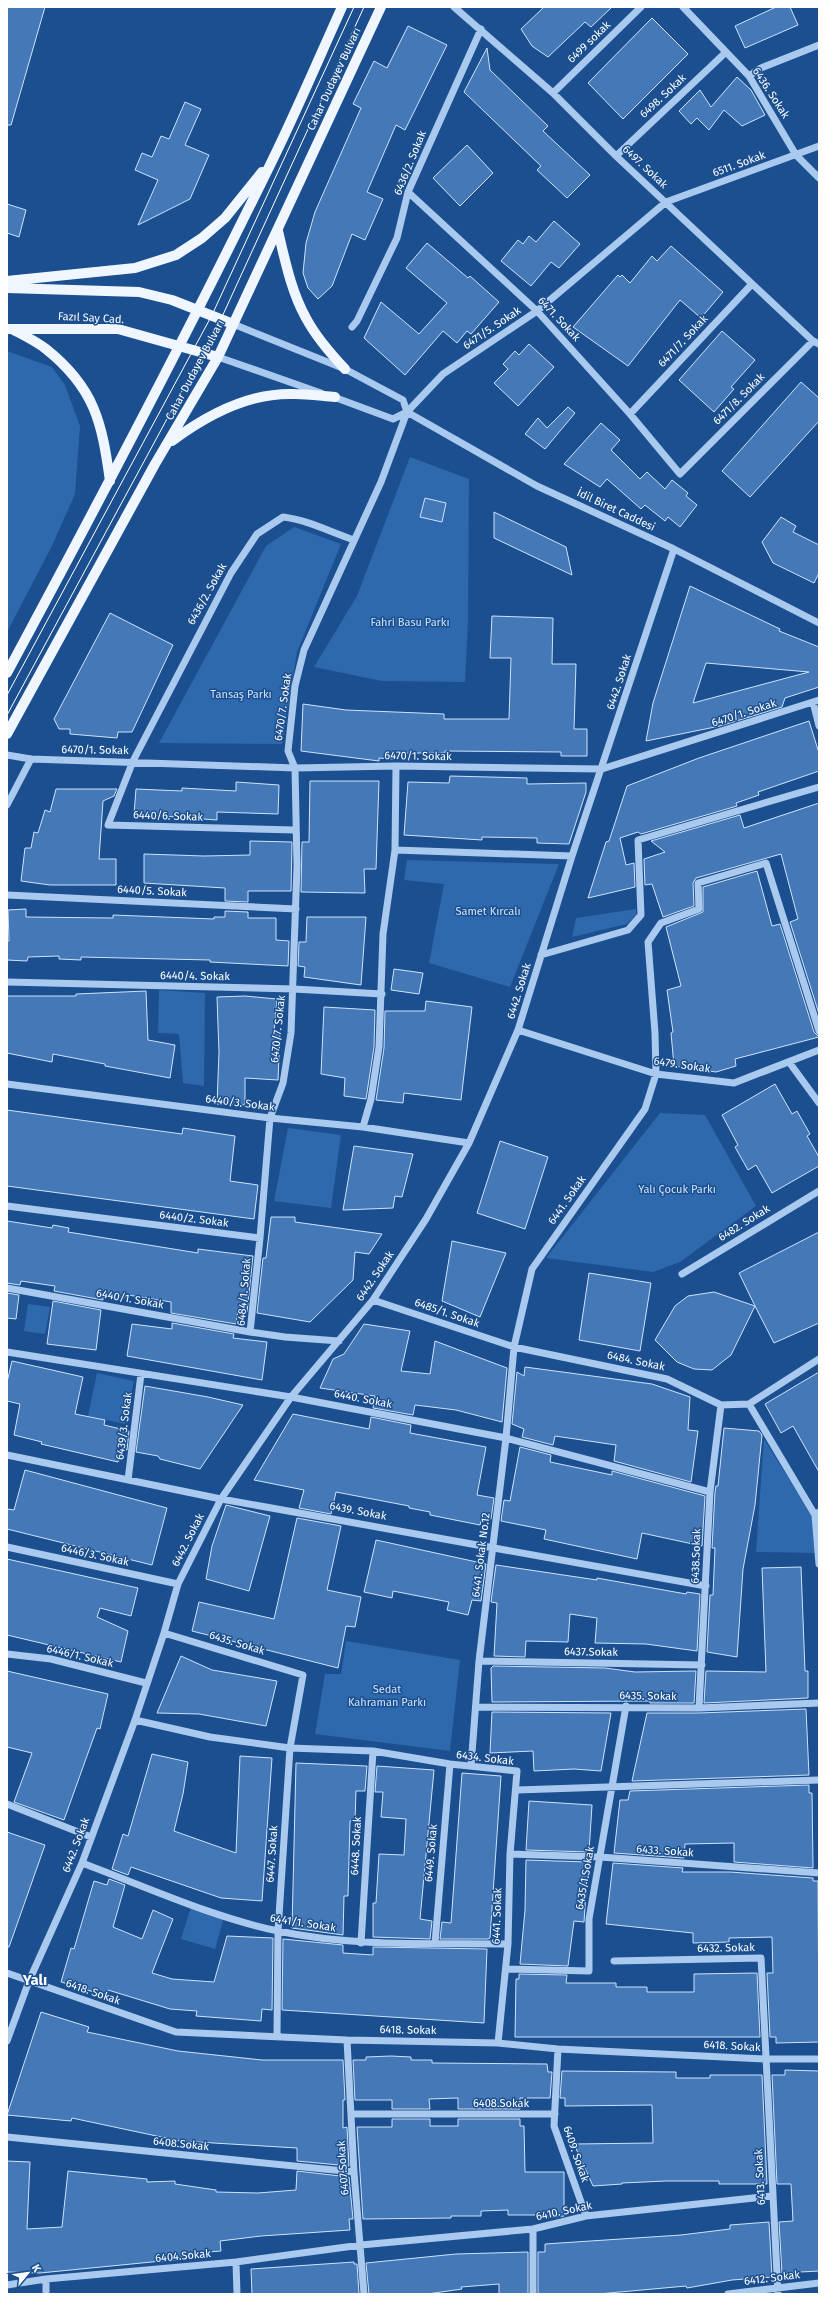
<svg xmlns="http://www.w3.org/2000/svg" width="826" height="2301" viewBox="0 0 826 2301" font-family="'Fira Sans',sans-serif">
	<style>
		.green { fill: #2e69ad }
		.building { fill: #4478b7; stroke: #cfe3fa; fill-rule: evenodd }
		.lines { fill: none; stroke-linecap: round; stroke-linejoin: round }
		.minor { stroke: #a9c9ee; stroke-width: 7 }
		.major { stroke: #f0f6ff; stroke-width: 10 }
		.tram { stroke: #fff; stroke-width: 1 }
		.labels { text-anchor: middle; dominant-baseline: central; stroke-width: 3; stroke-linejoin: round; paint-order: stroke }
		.street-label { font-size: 11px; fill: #fff; stroke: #1b4f8f }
		.park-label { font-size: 11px; fill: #cfe3fa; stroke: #1b4f8f }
		.district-label { font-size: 15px; font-weight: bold; fill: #fff; stroke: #1b4f8f }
	</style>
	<rect width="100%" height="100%" fill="#1b4f8f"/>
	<path class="green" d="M7 351 52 367 65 385 80 426 75 494 52 546 7 632Z
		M410 457 469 479 468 620 465 682 382 681 314 667 357 596Z
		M294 527 341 544 297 652 282 744 159 743 266 546Z
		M407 860 559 864 510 987 429 963 444 884 404 880Z
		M636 909V915L627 924 572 937 576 918Z
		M159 990 205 993 204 1086 183 1083 179 1034 158 1033Z
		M660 1113 705 1115 756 1206 680 1262 653 1272 546 1258Z
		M288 1128 341 1135 331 1208 274 1201Z
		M28 1304 50 1307 45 1334 24 1331Z
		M97 1373 134 1381 125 1424 88 1416Z
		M764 1439 812 1516 815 1553 756 1552Z
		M346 1641 460 1660 450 1751 315 1734 325 1674H341Z
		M191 1907 224 1917 215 1949 181 1939Z"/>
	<path class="building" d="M7 7H45L11 125H7Z
		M544 7H612L591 27 585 22 548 57 532 46 521 29Z
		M776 7H790L798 25 745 48 735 26Z
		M652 18 688 54 623 119 588 83Z
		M408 26 447 45 405 130 396 125 367 192 383 199 365 240 352 234 332 286 318 299 308 288 303 273 306 243 315 212 361 108 353 104 374 61 387 68Z
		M487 48 490 70 548 126 543 131 590 175 567 198 537 170 541 166 464 92Z
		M737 77 751 90 765 115 742 126 724 110 709 130 697 118 691 124 679 111 700 90 711 107Z
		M185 102 201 109 185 145 209 155 190 199 138 225 158 180 135 170 142 153 152 157 161 136 169 139Z
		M467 145 493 173 460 206 433 178Z
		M7 204 26 210 19 237 7 233Z
		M554 221 580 244 559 268 551 262 531 286 501 261 518 240 523 244 529 236 536 242Z
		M427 243 468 278 470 276 499 302 471 334 467 331 457 343 443 331 405 375 364 338 381 302 419 334 447 303 406 268Z
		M671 246 723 292 701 318 680 300 628 366 573 327 618 275 620 277 622 275 630 283 652 256 657 261Z
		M722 331 755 360 731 387 734 389 714 412 679 380Z
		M529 344 554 367 518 406 494 383 508 369 503 364 515 351 519 355Z
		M801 382 819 398V421L750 497 722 471Z
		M568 407 575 413 545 449 525 434 538 418 547 428Z
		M601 423 620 440 611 450 640 479 647 472 665 489 672 480 688 493 686 496 697 505 680 527 668 517 665 521 645 505 641 509 607 479 600 487 564 464Z
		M425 498 446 503 442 522 420 517Z
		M494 512 566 547 572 575 494 538Z
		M781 517 796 526 793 532 819 545V573L814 583 773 563 762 542Z
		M690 586 780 629 779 631 819 647V687L785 698 782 707 720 726 646 741 653 703ZM706 663 809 672 693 703Z
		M110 613 173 645 132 732H118L117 738 70 734V729H59L54 719Z
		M492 616 553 618 552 664H576L574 729H587V756H561V752L445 751V753H393V759L379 758V761L301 751 303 704 346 710 444 714V719H509L511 658H490Z
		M809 721 819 753V771L758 792 759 795 736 803 737 806 641 834 638 832 620 838 626 865 634 863 635 887 588 898 606 842 609 841 627 786 699 758Z
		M450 776 527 778V784L586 783V792L569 844 537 843V838L482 837V840L404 835 408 782 449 783Z
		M310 781H379L376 869H364L365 893 301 892 302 842H309Z
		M236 782 279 785 278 814 217 812V820L134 814 136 789 182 791V788L236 791Z
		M56 789H117L114 796 103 801 99 859H116V885H50L21 881 25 848H31L34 832 38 833 45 810 50 812Z
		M819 803V1014L790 922 798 919 781 854 696 878 693 883 694 906 663 917 652 884 645 885 644 859 665 852 651 841 740 815 744 828Z
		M250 841 292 842 291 891H248V902L225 901V888L144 883V854L204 856 250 855Z
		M757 871 772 926 780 924 814 1032 819 1037 735 1059 736 1066 716 1072 674 1066 671 1033 673 1032 667 990 681 986 666 927 703 912V887Z
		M26 909V917L113 918V915L214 919V917H225V911L248 912V918H276V940L289 941 288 966 210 962V960L81 957V960L59 959V956L28 957 27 961 7 960V941H9L8 910Z
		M307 917H366L361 985 304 977 305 967 298 966 299 942H306Z
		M394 969 423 973 419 994 391 990Z
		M146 991 148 1040 175 1045 170 1078 105 1066V1064L53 1054 52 1062 7 1053V996H76V994Z
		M245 996 277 999 274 1033H280L278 1080 245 1078V1105L217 1104 219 1052 217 997Z
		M426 1001 472 1007 461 1100 404 1093 403 1103 376 1100 384 1048 385 1011H425Z
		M324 1007 375 1010 374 1047 366 1099 344 1096 345 1078 321 1074Z
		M775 1084 792 1114 797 1111 810 1134 807 1136 819 1157V1166L772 1193 756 1165 748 1170 735 1147 738 1145 722 1115Z
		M7 1110 182 1134 183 1128 235 1136 230 1181 258 1185 254 1219 7 1186Z
		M500 1141 548 1157 525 1229 477 1213Z
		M354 1146 413 1154 402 1197 395 1196 393 1208 343 1210Z
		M271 1217H295V1222L382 1234 369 1254 355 1252 353 1280 310 1322 257 1313 263 1258H266Z
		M7 1221 52 1228 53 1225 69 1228 68 1232 198 1253V1249L253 1256 247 1312 238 1310 236 1324 171 1313V1302L128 1295 127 1298 103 1294V1300L54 1291 55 1286 21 1281 20 1285 7 1283Z
		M819 1232V1323L774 1343 755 1306 731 1355 712 1370 694 1369 677 1362 655 1340 675 1306 688 1296 714 1292 755 1306 739 1273Z
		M452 1241 506 1253 480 1317 442 1301Z
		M589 1273 651 1283 640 1351 579 1340Z
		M7 1293 19 1295 16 1319 7 1318Z
		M53 1301 101 1310 96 1350 47 1344Z
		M172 1323 234 1334 233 1338 267 1342 262 1380 127 1356 132 1324 172 1329Z
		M364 1324 410 1331 401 1371 430 1374 435 1341 507 1368 502 1422 456 1410 415 1405 413 1415 373 1408 375 1396 320 1388 333 1359 344 1354Z
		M12 1361 83 1377 75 1414 105 1420 104 1425 129 1431 127 1450 121 1449 118 1462 41 1444 42 1442 14 1435 20 1404 7 1401V1382Z
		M525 1367 652 1384 690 1397 688 1430 698 1431 691 1482 614 1461 616 1445 555 1436 553 1445 522 1437 524 1429 512 1424 517 1372 524 1376Z
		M819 1372V1472L793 1426 781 1433 765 1404Z
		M145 1386 208 1397 243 1405 200 1469 160 1459 158 1456 136 1452Z
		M293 1414 369 1429 371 1417 411 1425 410 1433 486 1447 477 1495 494 1498 491 1519 482 1517 480 1525 430 1515V1512L409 1508V1506L336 1492 331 1514 299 1508 304 1490 254 1480Z
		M724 1428 759 1431 762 1435 755 1505 743 1569 737 1657 707 1652 710 1595H713L715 1548H712L715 1492 716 1486H718Z
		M520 1447 551 1455 550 1462 612 1475V1471L705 1496 702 1546 642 1533 637 1559 544 1539 546 1530 501 1521 504 1500 510 1501Z
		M25 1470 167 1508 152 1565 7 1529V1509L14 1510Z
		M226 1505 270 1516 249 1591 206 1579 212 1546Z
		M297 1518 341 1526 327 1590 361 1597 355 1627 346 1626 338 1668 192 1631 199 1602 274 1619Z
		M376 1540 486 1564 481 1601 472 1600 468 1615 447 1610 449 1602 393 1591 392 1598 364 1592Z
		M7 1559 138 1588 131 1616 100 1608 97 1617 128 1631 121 1662 7 1635Z
		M496 1565 597 1580V1578L686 1594 687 1592 700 1594 697 1651 646 1644 595 1643 597 1618 570 1614 568 1642 526 1641 525 1657 494 1656 497 1603 491 1602Z
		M801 1567 805 1671H808V1698L704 1703 706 1671 766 1672 762 1568Z
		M181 1656 212 1670 277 1681 266 1726 199 1714 157 1713Z
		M493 1666 605 1668 635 1672 696 1671 694 1703H650V1701L492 1702 491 1668Z
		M7 1671 108 1694 100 1729 97 1728 64 1820 14 1802 32 1753 7 1747Z
		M806 1709 809 1775 632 1781 647 1713H699Z
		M492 1712 611 1713 601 1771 574 1769 534 1771 533 1751 490 1753Z
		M152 1754 188 1762 183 1794 174 1831 236 1853 240 1756 272 1758 262 1901 221 1898 131 1867 128 1875 112 1869 123 1834 128 1836Z
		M296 1763 367 1766 365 1791H356L355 1821H350L348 1896H344L343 1935 292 1928Z
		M377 1766 434 1770 420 1919 432 1921 430 1939 373 1937V1903H376L379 1854 404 1855 406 1819 381 1817 383 1792H375Z
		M462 1773 501 1776 490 1938 488 1939H440L442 1922 451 1923Z
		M809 1785V1793H812L813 1868 734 1862V1843L685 1844 684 1858 614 1853 620 1800H628L630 1791Z
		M529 1801 592 1805 589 1852 526 1850Z
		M7 1832 45 1845 9 1947H7Z
		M526 1860 588 1862 584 1922 574 1921 568 1966 520 1964 525 1910Z
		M613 1863 683 1868 682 1872H730L813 1878V1881H818L819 2042 776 2043V2037H770L767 1973H773L772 1937 729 1938V1942L693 1943V1933L606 1924Z
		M109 1879 125 1885 113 1927 142 1939 153 1910 173 1919 152 1973 172 1979 214 1982 227 1936 273 1938 272 2010 262 2009 261 2021 196 2016 197 2011 170 2009 108 1990 107 1996 61 1982 71 1948 74 1949 94 1881 107 1885Z
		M283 1939 343 1945V1953L373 1955V1947L487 1949 484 2023 282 2010Z
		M757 1973 760 2037H515L516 1979H519V1974L567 1975 566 1983H616V1987H647V1992H694V1974Z
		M41 2012 89 2027 87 2032 178 2051 262 2060H343L345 2100H343V2128L347 2127 349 2166 297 2161V2148L180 2141 72 2118 71 2121 7 2115Z
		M391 2056 411 2057V2060H432V2063L547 2064 548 2072H552L550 2098H520V2109H458V2098L429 2099 430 2109H392V2100H355L353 2060H366V2057Z
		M785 2070 819 2071V2271L782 2273 779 2222 793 2221 791 2184H777L772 2075H785Z
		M562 2071 676 2072V2078H710V2075H762L767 2184H719V2181H666L622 2183V2184L593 2186 574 2144 653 2143 652 2105 565 2106V2098H560Z
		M392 2119H430V2126H458V2119H520V2126H524L525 2172H564V2216L544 2218V2215H508V2210L481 2211V2216H451V2218L363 2219 357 2127H392Z
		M7 2161 30 2162 27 2229 62 2227 68 2171 147 2179V2182L175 2181V2184L216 2190V2192L258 2193 296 2190 297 2171 349 2177 353 2219H349L350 2230 261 2236 220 2241 221 2251 182 2254V2259L40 2273 7 2272Z
		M769 2222 772 2277 732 2280 687 2288 686 2286 598 2294H538V2252H545V2244L681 2235 730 2229V2225Z
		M528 2252V2294H499V2284L461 2287 462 2289 427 2294H369L366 2263 456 2254Z
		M354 2262V2264H357L359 2294H252L251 2269Z"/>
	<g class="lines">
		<path class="minor" d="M454 7 553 93 616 156 813 341 819 344
			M683 7 749 76 796 155 819 178
			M749 76 761 68 819 45
			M553 93 641 7
			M616 156 725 53
			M408 192 537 311 630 414 680 474 813 341
			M233 324 345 369 403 400 407 412
			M352 327 357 321 397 238 408 192 481 29
			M218 357 321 393
			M331 396 393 419 407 412 443 374 537 311 666 202 819 146
			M407 412 537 486 674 549 819 623
			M630 414 752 284
			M813 702 819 726
			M7 755 31 759 295 768 396 766 602 769 819 700
			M7 805 31 759
			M295 830 108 825 133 761 231 573 257 534 283 517C308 520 330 532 354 540
			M395 850 572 856
			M7 895 296 909
			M541 955 628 930 641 915 638 840 819 787
			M7 982 294 989 382 994
			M518 1030 656 1074 734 1083 819 1050
			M789 1062 819 1103
			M7 1084 270 1118 363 1127 469 1143
			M363 1127 371 1099 379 1047 383 934 395 850 396 766
			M7 1206 260 1238 270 1118 283 1083 291 1033 297 866 295 768 288 751 295 686 304 650 381 482 407 412
			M260 1238 250 1332 285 1337 339 1341
			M682 1274 819 1191
			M7 1288 250 1332
			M373 1300 514 1347 667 1379 721 1405 749 1404 819 1359
			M7 1352 291 1397 506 1438 710 1492
			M749 1404 815 1515 819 1512
			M7 1455 221 1499 706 1586
			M128 1480 141 1374
			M815 1515 819 1564
			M7 1547 178 1584
			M164 1633 303 1675 290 1748 278 1931 277 2036
			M7 1654 51 1659 146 1683
			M479 1661 702 1665
			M476 1707 699 1708 819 1703
			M699 1708 710 1492 721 1405
			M135 1720 210 1737 290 1748 373 1751 450 1764 517 1771 510 1854 508 1944 498 2043
			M471 1766 479 1661 506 1438 514 1347 532 1269 645 1109 656 1074 655 1033 648 942 661 923 699 909 698 883 766 863 819 1031
			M517 1790 819 1780
			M7 1804 91 1837
			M510 1854 600 1857 819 1873
			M82 1863C144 1886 214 1918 278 1931 353 1947 431 1943 508 1944
			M361 1943 373 1751
			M435 1943 450 1764
			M614 1961 761 1958 778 2294
			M506 1969 589 1971V1919L626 1706
			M7 1973 176 2032 347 2040 498 2043 558 2049 765 2059H819
			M347 2040 354 2172 364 2294
			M7 2041 29 1981 82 1863 135 1720 164 1633 178 1584 221 1499 291 1397 373 1300 426 1219 469 1143 518 1030 572 856 674 549
			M558 2049 554 2126 586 2216
			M351 2114H555
			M7 2137 354 2172
			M236 2262 237 2294
			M7 2285 46 2279 236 2262 361 2245 533 2229 586 2216 772 2196
			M46 2294V2279
			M533 2294V2229
			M728 2294 819 2283"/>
		<path class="major" d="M278 231C285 260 291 291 306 318 316 337 330 353 345 369
			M7 281 135 268 176 255 202 238 225 218 262 172
			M7 288 139 292 172 300 233 324
			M7 329H118L218 357
			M12 329C23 335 36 341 46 349 95 388 102 423 110 481
			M172 441C207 415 250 392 295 394 308 394 322 396 335 397
			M7 673C98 504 188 333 272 161 297 110 319 58 342 7
			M7 734 155 464 218 357 381 7"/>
		<path class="tram" d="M7 695 212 315 354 7
			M7 715 221 319 364 7"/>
	</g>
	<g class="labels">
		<g class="street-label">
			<text transform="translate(589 42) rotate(-44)">6499 sokak</text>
			<text transform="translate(334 79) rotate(-65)">Cahar Dudayev Bulvarı</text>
			<text transform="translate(771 93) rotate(57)">6436. Sokak</text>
			<text transform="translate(663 96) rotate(-43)">6498. Sokak</text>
			<text transform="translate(410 163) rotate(-68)">6436/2. Sokak</text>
			<text transform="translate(739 164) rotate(-20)">6511. Sokak</text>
			<text transform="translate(645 167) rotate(43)">6497. Sokak</text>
			<text transform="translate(91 318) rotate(3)">Fazıl Say Cad.</text>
			<text transform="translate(559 319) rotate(47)">6471. Sokak</text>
			<text transform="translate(492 328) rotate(-34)">6471/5. Sokak</text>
			<text transform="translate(683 341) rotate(-47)">6471/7. Sokak</text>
			<text transform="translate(195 370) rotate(-62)">Cahar Dudayev Bulvarı</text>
			<text transform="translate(739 399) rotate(-45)">6471/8. Sokak</text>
			<text transform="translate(616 510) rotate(25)">İdil Biret Caddesi</text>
			<text transform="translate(207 594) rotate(-61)">6436/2. Sokak</text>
			<text transform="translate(619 682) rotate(-72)">6442. Sokak</text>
			<text transform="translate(283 707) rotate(-82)">6470/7. Sokak</text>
			<text transform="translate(744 713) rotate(-18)">6470/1. Sokak</text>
			<text transform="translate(95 750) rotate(1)">6470/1. Sokak</text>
			<text transform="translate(418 756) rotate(1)">6470/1. Sokak</text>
			<text transform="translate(168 816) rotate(2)">6440/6. Sokak</text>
			<text transform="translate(152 891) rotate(3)">6440/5. Sokak</text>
			<text transform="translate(195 976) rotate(1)">6440/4. Sokak</text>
			<text transform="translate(519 991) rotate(-73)">6442. Sokak</text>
			<text transform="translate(278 1029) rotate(-84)">6470/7. Sokak</text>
			<text transform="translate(682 1065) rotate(8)">6479. Sokak</text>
			<text transform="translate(240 1103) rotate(7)">6440/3. Sokak</text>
			<text transform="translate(567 1200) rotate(-55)">6441. Sokak</text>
			<text transform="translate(194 1219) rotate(7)">6440/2. Sokak</text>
			<text transform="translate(744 1223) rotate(-32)">6482. Sokak</text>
			<text transform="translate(375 1276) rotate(-56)">6442. Sokak</text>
			<text transform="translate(244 1292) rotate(-85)">6484/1. Sokak</text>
			<text transform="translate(130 1299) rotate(10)">6440/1. Sokak</text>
			<text transform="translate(447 1313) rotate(19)">6485/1. Sokak</text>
			<text transform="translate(636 1361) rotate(12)">6484. Sokak</text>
			<text transform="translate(363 1399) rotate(11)">6440. Sokak</text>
			<text transform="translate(124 1426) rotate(-83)">6439/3. Sokak</text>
			<text transform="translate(358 1511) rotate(11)">6439. Sokak</text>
			<text transform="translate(188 1540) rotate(-63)">6442. Sokak</text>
			<text transform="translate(95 1555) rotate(12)">6446/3. Sokak</text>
			<text transform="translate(481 1555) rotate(-83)">6441. Sokak No.12</text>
			<text transform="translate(696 1556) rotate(-88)">6438.Sokak</text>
			<text transform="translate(237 1643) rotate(17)">6435. Sokak</text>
			<text transform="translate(591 1652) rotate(1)">6437.Sokak</text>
			<text transform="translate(80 1656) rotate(13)">6446/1. Sokak</text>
			<text transform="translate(648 1696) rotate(1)">6435. Sokak</text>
			<text transform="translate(485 1758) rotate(7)">6434. Sokak</text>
			<text transform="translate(76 1845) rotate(-69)">6442. Sokak</text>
			<text transform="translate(356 1846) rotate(-87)">6448. Sokak</text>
			<text transform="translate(665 1851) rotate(4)">6433. Sokak</text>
			<text transform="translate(431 1853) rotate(-85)">6449. Sokak</text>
			<text transform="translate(272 1854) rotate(-86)">6447. Sokak</text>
			<text transform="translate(585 1878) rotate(-80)">6435/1.Sokak</text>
			<text transform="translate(497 1916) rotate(-88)">6441. Sokak</text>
			<text transform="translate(303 1923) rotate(9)">6441/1. Sokak</text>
			<text transform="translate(726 1948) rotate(-1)">6432. Sokak</text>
			<text transform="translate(93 1992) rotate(19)">6418. Sokak</text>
			<text transform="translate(408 2030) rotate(1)">6418. Sokak</text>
			<text transform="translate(732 2046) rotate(3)">6418. Sokak</text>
			<text x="501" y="2103">6408.Sokak</text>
			<text transform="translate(181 2144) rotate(6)">6408.Sokak</text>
			<text transform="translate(576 2154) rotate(71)">6409. Sokak</text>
			<text transform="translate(343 2168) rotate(-94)">6407.Sokak</text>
			<text transform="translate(760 2177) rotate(-93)">6413. Sokak</text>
			<text transform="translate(564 2211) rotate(-12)">6410. Sokak</text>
			<text transform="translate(183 2256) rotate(-5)">6404.Sokak</text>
			<text transform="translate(772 2278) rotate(-7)">6412. Sokak</text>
		</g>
		<g class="park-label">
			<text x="410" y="622">Fahri Basu Parkı</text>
			<text x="241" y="694">Tansaş Parkı</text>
			<text x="488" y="911">Samet Kırcalı</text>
			<text x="677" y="1189">Yalı Çocuk Parkı</text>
			<text x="387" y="1689">Sedat<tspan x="387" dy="13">Kahraman Parkı</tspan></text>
		</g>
		<g class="district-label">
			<text x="35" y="1980">Yalı</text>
		</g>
	</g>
	<rect width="826" height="2301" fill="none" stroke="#ffffff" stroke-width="16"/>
	<g transform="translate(28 2273) rotate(61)" stroke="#1b4f8f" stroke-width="3" paint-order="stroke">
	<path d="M0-3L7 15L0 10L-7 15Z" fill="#ffffff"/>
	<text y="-6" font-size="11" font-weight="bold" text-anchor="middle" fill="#ffffff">K</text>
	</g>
</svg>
